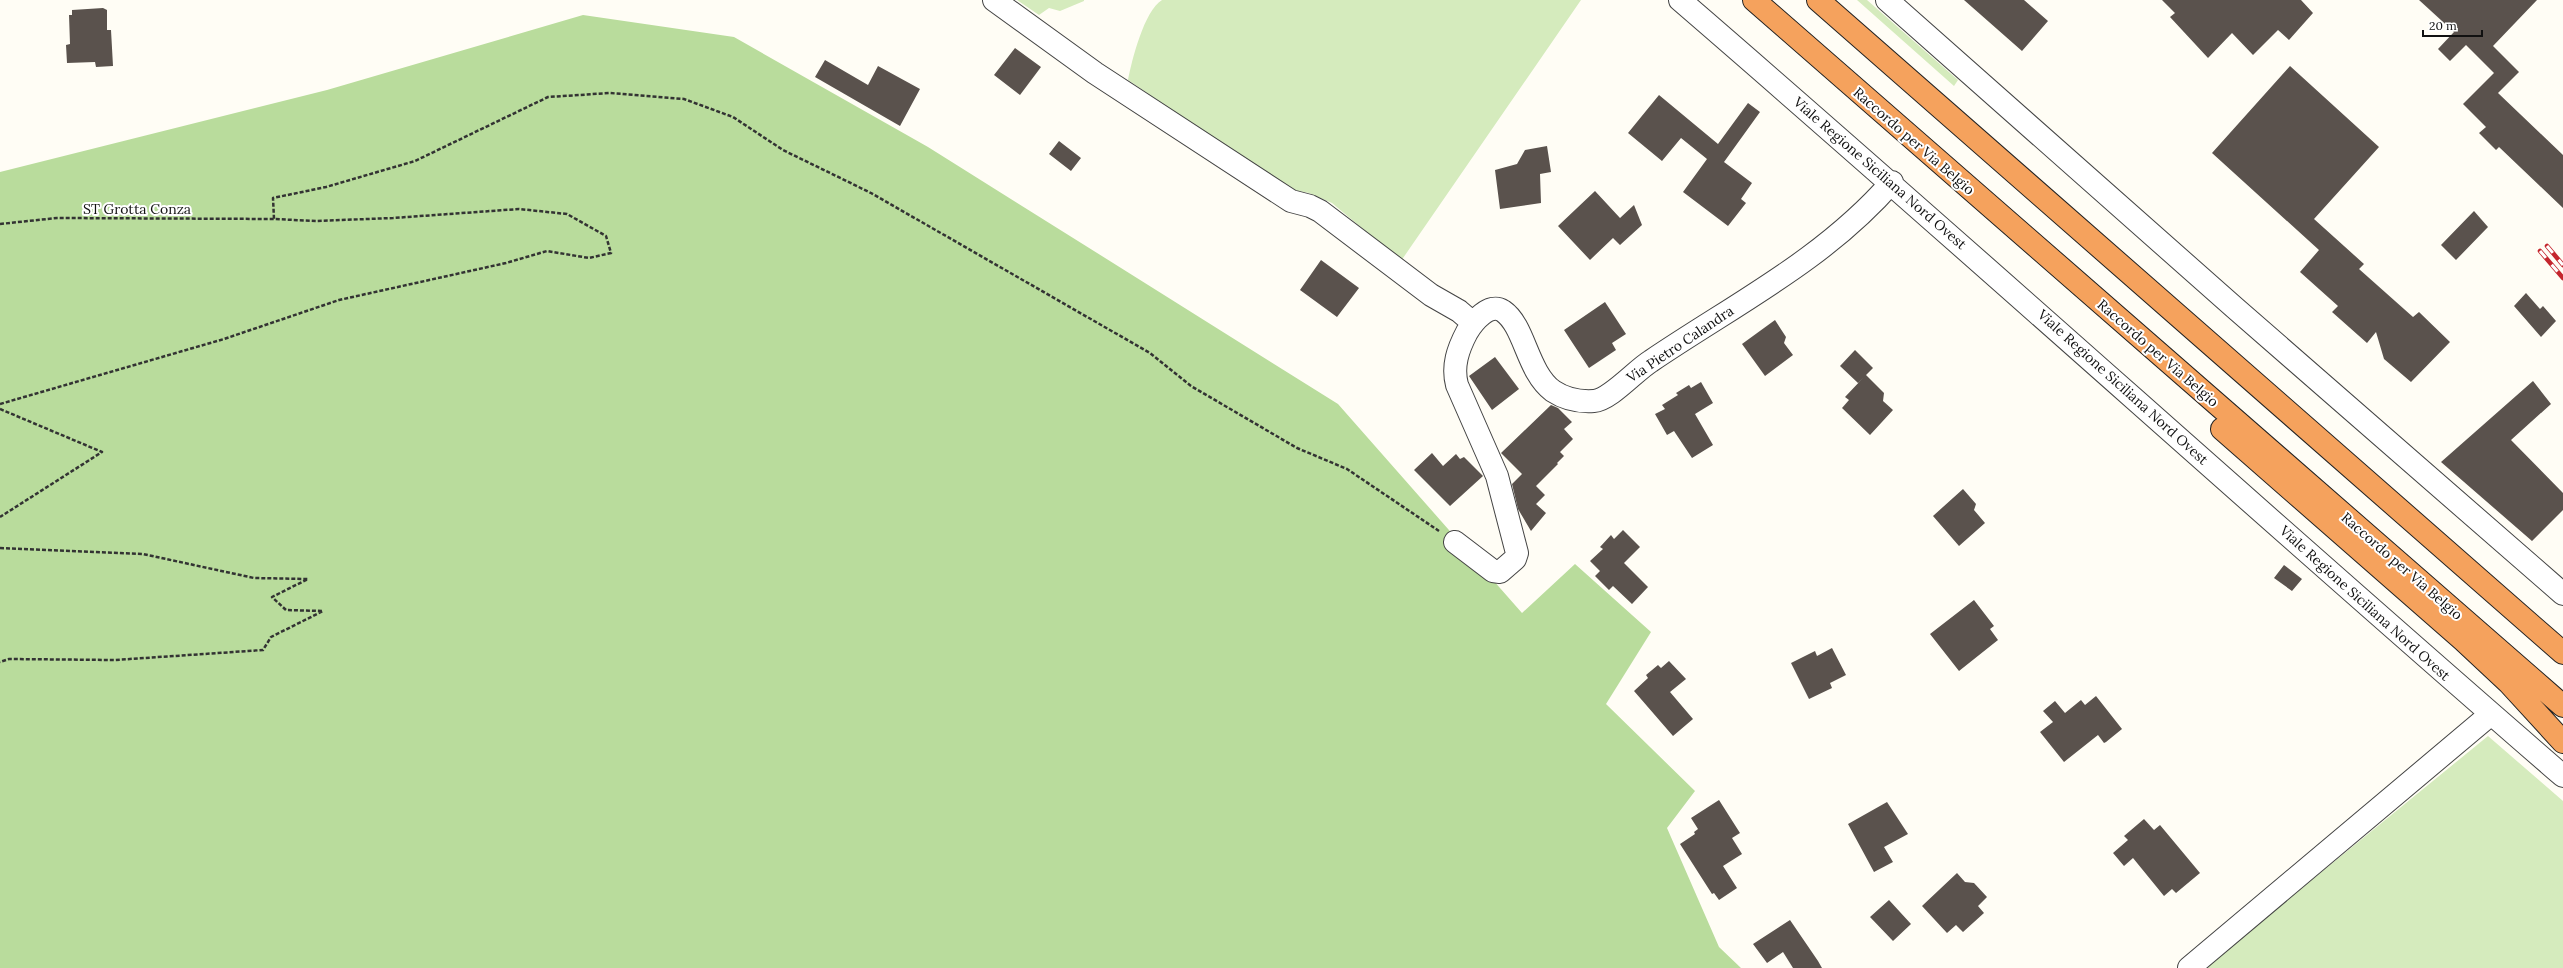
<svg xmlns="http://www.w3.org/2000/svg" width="2563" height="968" viewBox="0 0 2563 968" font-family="Lora,serif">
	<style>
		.green { fill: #d5ebbd }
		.forest { fill: #b9dc9c }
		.building { fill: #5a524d }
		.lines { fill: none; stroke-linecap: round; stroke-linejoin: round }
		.minor-casing { stroke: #444; stroke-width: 24 }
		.highway-casing { stroke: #222; stroke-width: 24 }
		.path { stroke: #333; stroke-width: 2.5; stroke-dasharray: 4 2; stroke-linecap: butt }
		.minor { stroke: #fff; stroke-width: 22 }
		.highway { stroke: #f5a25d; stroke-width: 22 }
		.rail-casing { stroke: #c4262e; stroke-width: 4.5 }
		.rail { stroke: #fff; stroke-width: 3; stroke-dasharray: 9; stroke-linecap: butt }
		.labels { text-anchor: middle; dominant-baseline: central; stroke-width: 4; stroke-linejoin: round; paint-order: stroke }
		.street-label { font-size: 14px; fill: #111; stroke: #fff }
	</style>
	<rect width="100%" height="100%" fill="#fffdf5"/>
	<path class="green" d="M1017 0H1084V1L1060 11 1049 8 1039 15Z
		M1162 0H1581L1401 261 1332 203 1309 193 1288 189 1128 80C1132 60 1144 11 1162 0Z
		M1857 0H1867L1958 80 1954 86Z
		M2488 736 2563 801V968H2204Z"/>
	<path class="forest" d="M583 15 734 37 928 147 1338 404 1522 613 1575 564 1651 632 1606 704 1695 791 1667 828 1719 947 1741 968H0V172L327 90Z"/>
	<path class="building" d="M1964 0H2024L2048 21 2022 51Z
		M2162 0H2301L2313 13 2289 40 2278 30 2253 55 2232 33 2208 58 2170 17 2175 13Z
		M2419 0H2537L2493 46 2519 72 2498 93 2563 155V208L2499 147 2496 150 2479 133 2486 127 2463 104 2494 73 2466 45 2450 61 2438 49 2454 32Z
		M103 8 107 10V30H111L113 66 96 67 95 62 67 63 66 45 70 44 69 15H72V10Z
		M1015 48 1041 67 1020 95 994 75Z
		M825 60 868 85 878 66 920 89 900 126 815 77Z
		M2290 66 2379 147 2314 219 2364 264 2359 269 2413 317 2419 312 2450 342 2411 382 2384 359 2376 332 2367 343 2332 312 2338 306 2300 272 2319 250 2212 153Z
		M1659 95 1718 144 1748 103 1760 112 1724 162 1752 183 1741 199 1746 203 1728 226 1683 192 1707 159 1681 138 1662 161 1628 133Z
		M1059 141 1081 158 1071 171 1049 154Z
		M1547 146 1551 172 1540 174 1541 203 1500 209 1495 170 1517 164 1525 150Z
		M1595 191 1620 218 1634 205 1642 225 1620 245 1613 238 1590 260 1558 226Z
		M2474 211 2488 227 2456 260 2441 245Z
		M1321 260 1359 288 1337 317 1300 290Z
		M2526 293 2540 309 2543 306 2556 321 2541 337 2514 306Z
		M1605 302 1626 334 1612 343 1616 350 1589 368 1564 330Z
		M1775 320 1786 337 1784 343 1793 355 1765 376 1742 344Z
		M1855 350 1873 368 1866 375 1884 393 1883 401 1893 410 1870 435 1842 408 1849 400 1845 397 1863 378 1858 383 1840 366Z
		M1495 357 1519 389 1492 410 1469 376Z
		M2533 381 2551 404 2511 440 2563 493V510L2532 541 2441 462Z
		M1701 382 1713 403 1695 414 1713 445 1692 458 1674 431 1667 435 1655 414 1665 409 1662 405 1678 395 1676 393 1689 385 1691 388Z
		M1551 405 1558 408 1572 422 1564 429 1573 439 1560 452 1564 456 1557 463 1558 464 1536 486 1545 495 1536 504 1546 513 1531 531 1518 509 1512 484 1522 474 1501 453Z
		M1432 453 1443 466 1456 454 1460 459 1464 457 1483 476 1450 506 1414 470Z
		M1963 489 1976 504 1974 510 1985 523 1959 546 1933 516Z
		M1623 530 1640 547 1624 563 1648 587 1632 604 1613 586 1609 590 1595 576 1600 571 1590 561 1603 549 1600 547 1611 535 1614 539Z
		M2284 565 2302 579 2292 591 2274 578Z
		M1974 600 1994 626 1990 629 1998 640 1959 671 1930 634Z
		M1832 648 1846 675 1830 683 1832 688 1809 699 1791 663 1815 651 1817 656Z
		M1669 661 1686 679 1670 692 1693 719 1673 736 1634 691 1648 678 1646 675 1658 665 1661 668Z
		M2096 696 2122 729 2106 742 2104 743 2098 735 2064 762 2040 732 2053 722 2043 711 2055 701 2065 713 2081 700 2085 705Z
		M1719 800 1740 833 1732 838 1742 854 1723 866 1737 888 1719 900 1714 893 1712 894 1680 844 1695 834 1694 832 1698 829 1691 818Z
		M1887 802 1908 834 1884 847 1893 862 1874 872 1848 824Z
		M2144 819 2154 830 2160 825 2200 873 2176 893 2172 889 2164 896 2133 858 2124 866 2113 853 2128 840 2124 836Z
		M1957 873 1965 882 1974 883 1987 897 1978 906 1984 913 1963 932 1956 925 1947 933 1922 906Z
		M1889 900 1911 924 1893 941 1870 917Z
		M1790 920 1818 961 1822 968H1793L1783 952 1767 963 1753 944Z"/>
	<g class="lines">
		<g class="minor-casing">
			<path id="minor" d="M994 0 1095 73 1291 201 1310 206 1320 211 1431 295 1459 311 1473 323
				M1680 0C1977 256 2267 520 2563 776
				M1887 0 2235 308 2563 594
				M1455 542 1493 571 1500 572 1515 559 1517 553 1497 476 1457 385C1452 366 1458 349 1467 332 1473 322 1489 302 1503 311 1525 326 1527 372 1553 391 1565 399 1579 402 1594 401 1610 400 1636 370 1651 361 1735 304 1824 260 1892 182
				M2189 968 2491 714"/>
		</g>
		<g class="highway-casing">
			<path id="highway" d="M1754 0 2563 706
				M1818 0 2563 653
				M2222 429 2463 640 2509 683 2563 742"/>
		</g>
		<path class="path" d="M0 224 57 218 274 219
			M0 404 224 339 339 300 506 263 547 251 589 258 611 253 606 236 567 214 519 209 393 218 316 221 274 219 273 198 326 187 415 161 548 97 610 93 684 99 733 117 783 150 871 193 1150 353 1191 386 1297 448 1347 469 1439 531
			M0 409 102 452 0 517
			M0 548 143 554 254 578 308 579 272 597 286 610 323 611 271 637 263 650 115 660 9 659 0 662"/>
		<use href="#minor" class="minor"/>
		<use href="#highway" class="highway"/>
		<g class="rail-casing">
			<path id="rail" d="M2547 246 2563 265
				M2540 251 2563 278"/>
		</g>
		<use href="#rail" class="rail"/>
	</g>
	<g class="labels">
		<g class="street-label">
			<text transform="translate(1914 141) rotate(41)">Raccordo per Via Belgio</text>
			<text transform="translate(1880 173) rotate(41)">Viale Regione Siciliana Nord Ovest</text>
			<text x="137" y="209">ST Grotta Conza</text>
			<text transform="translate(1680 344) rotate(-34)">Via Pietro Calandra</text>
			<text transform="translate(2158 353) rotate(41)">Raccordo per Via Belgio</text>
			<text transform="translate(2123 387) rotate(42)">Viale Regione Siciliana Nord Ovest</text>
			<text transform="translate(2402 566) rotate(41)">Raccordo per Via Belgio</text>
			<text transform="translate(2365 603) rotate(42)">Viale Regione Siciliana Nord Ovest</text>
		</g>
	</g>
	<path d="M2423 30v6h59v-6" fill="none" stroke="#111111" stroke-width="2"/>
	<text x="2429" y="30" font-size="12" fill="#111111" stroke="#ffffff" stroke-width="3" paint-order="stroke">20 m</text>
</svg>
